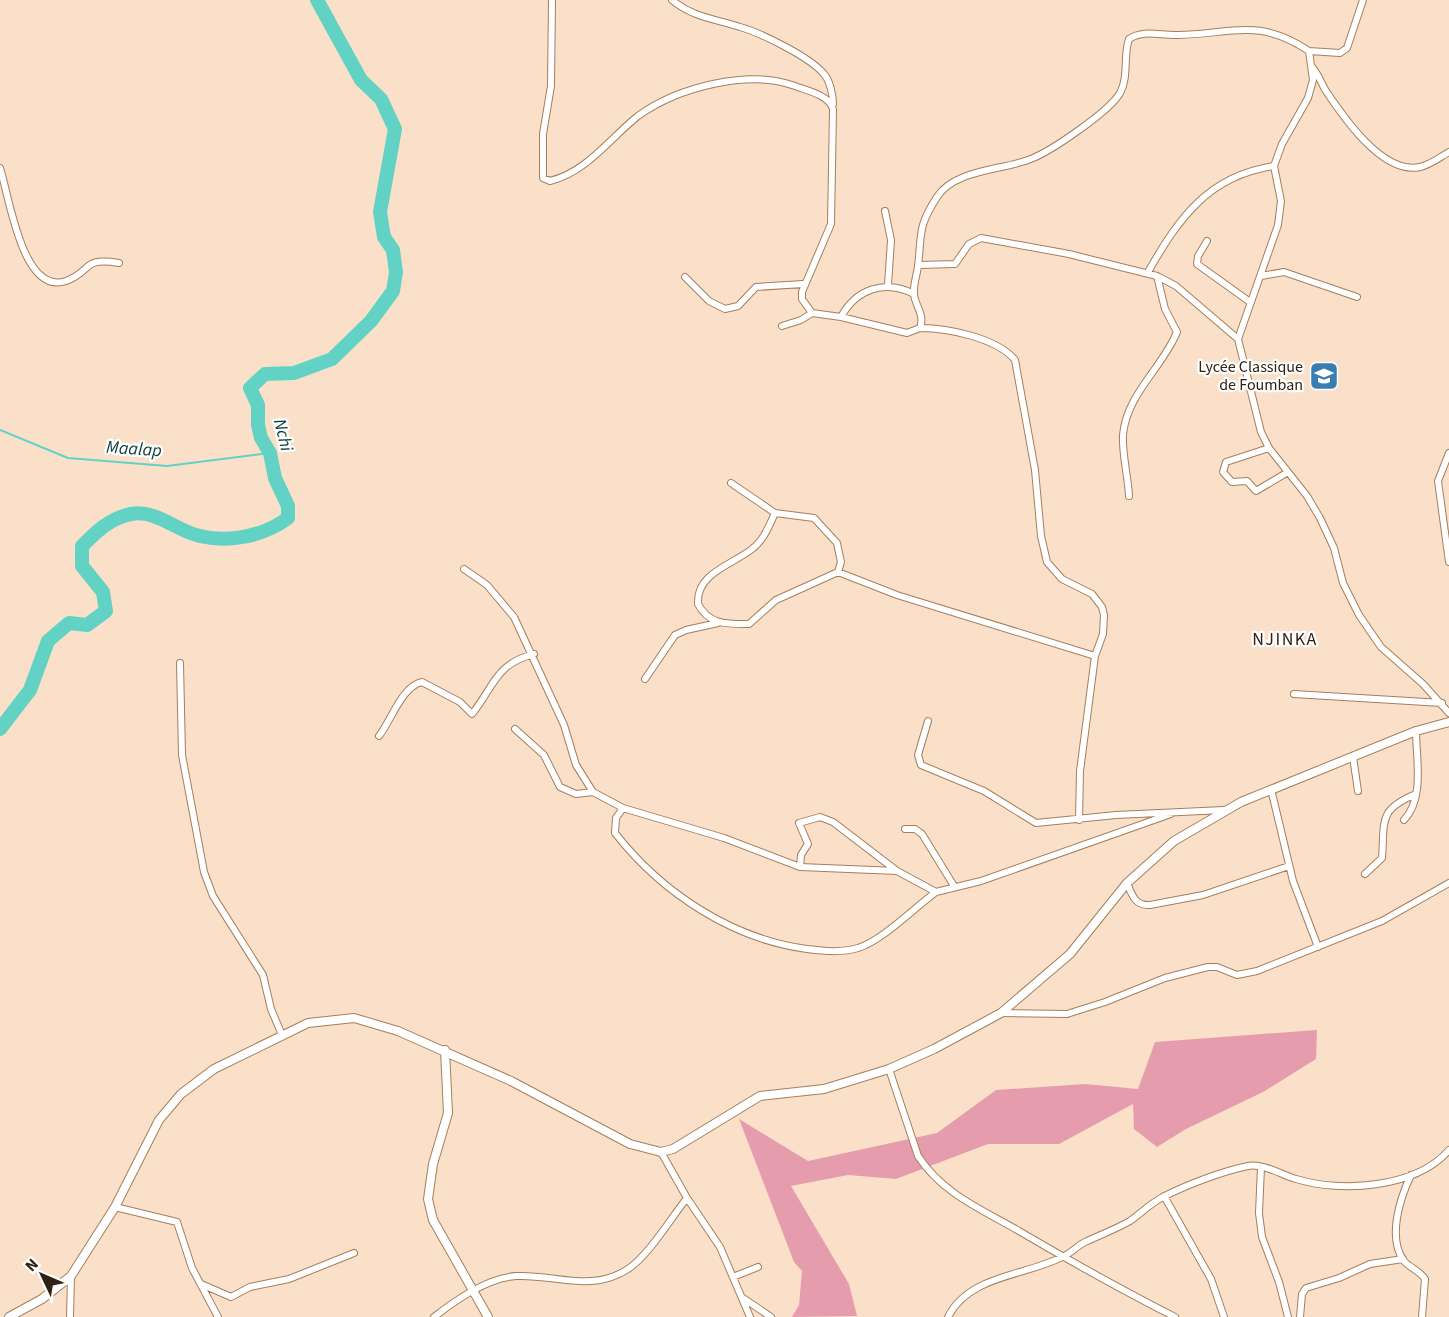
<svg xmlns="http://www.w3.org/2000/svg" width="1449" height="1317" viewBox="0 0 1449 1317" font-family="'Source Sans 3',sans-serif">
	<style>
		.green { fill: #e59dae }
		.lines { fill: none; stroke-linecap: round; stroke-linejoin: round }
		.stream { stroke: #61d2c3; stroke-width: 2 }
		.river { stroke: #61d2c3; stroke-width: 14 }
		.street-casing { stroke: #a67e59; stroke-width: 8 }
		.secondary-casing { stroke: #a67e59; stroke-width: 10 }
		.street { stroke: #fff; stroke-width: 6 }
		.secondary { stroke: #fff; stroke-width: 8 }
		.labels { text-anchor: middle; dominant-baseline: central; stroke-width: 4.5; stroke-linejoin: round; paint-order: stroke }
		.poi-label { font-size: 16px; fill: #312112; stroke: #fff; text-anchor: end }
		.water-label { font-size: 18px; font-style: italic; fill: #073e38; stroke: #fff }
		.neighbourhood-label { font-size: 18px; letter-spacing: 1.5px; fill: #312112; stroke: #fff }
	</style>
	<rect width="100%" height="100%" fill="#fbe0c9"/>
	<path class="green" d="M1317 1030 1316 1059 1263 1092 1186 1129 1157 1147 1134 1129 1133 1104 1059 1144H988L896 1179 848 1175 791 1186 849 1284 857 1316 792 1317 799 1305 802 1271 794 1262 739 1119 808 1161 937 1133 996 1090 1085 1084 1138 1089 1155 1042Z"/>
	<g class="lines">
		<path class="stream" d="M0 430 68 458 167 466 270 453"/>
		<path class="river" d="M0 729 30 690 48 641 69 623 87 625 106 611 103 592 82 566V546C96 532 110 518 131 514 156 509 178 532 200 536 230 543 264 536 288 518V506L275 478 270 453 261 438 258 425V405L250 388 265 374 294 373 332 359 371 321 393 291 396 272 393 250 384 237 380 212 395 129 381 99 361 80 317 0"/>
		<g class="street-casing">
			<path id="street" d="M552 0 551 86 543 134V178L550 181C587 172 610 138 638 116 678 87 749 69 795 86 808 91 829 95 833 109L831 224 802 292V299L812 313 841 317 907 333 920 328C925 314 915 306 914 294 913 285 917 275 918 266 922 234 917 228 937 197 954 170 1001 170 1028 160 1049 153 1110 111 1120 93 1129 77 1123 56 1129 39 1144 29 1161 36 1178 35 1231 34 1258 17 1309 51L1313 80 1308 98 1282 144 1274 166 1281 201 1278 225 1238 339 1261 432 1269 448 1307 496 1320 518 1334 548 1343 583 1359 615 1381 647 1423 684 1449 713
				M672 0C692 17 715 19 740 27 761 33 810 57 824 74 830 81 833 95 833 104
				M1309 51 1340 53 1347 48 1363 0
				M1312 67C1319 75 1321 83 1326 91 1344 118 1383 175 1420 167 1430 165 1440 157 1449 152
				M0 168C9 195 22 296 66 281 93 271 81 257 119 263
				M885 211 891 240 888 285
				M1207 241 1198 256 1197 264 1250 302
				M919 265 955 264 969 244 981 238 1069 254 1157 276 1176 286 1238 339
				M1148 272C1179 218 1208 176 1274 166
				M1261 276 1284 272 1357 297
				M685 277 709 301 725 309 738 306 756 287 803 284
				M841 317C856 289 885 279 914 294
				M782 326 801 320 812 313
				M920 328C948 328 997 338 1015 360L1035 470 1041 536 1047 562 1062 579 1092 594 1102 607 1104 615 1103 634 1095 656 1080 771 1079 820
				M1269 448 1226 462 1223 472 1232 482 1247 481 1256 491 1288 472
				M1449 453 1438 481 1449 562
				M731 483 775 513 814 518 837 543 841 562 838 572 776 600 749 624C727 624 709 625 698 604 696 573 732 565 752 549 764 540 769 526 775 513
				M1129 496C1128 476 1122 455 1123 435 1126 395 1163 367 1177 332L1165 309 1157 276
				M464 569 487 585 514 617 564 725 576 765 593 792 623 808 724 838 800 867 897 871 936 892 981 881 1171 814
				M838 572 897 595 1095 656
				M180 663 182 755 204 872 213 896 263 975 271 1009 282 1035
				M645 679 675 635 686 630 718 623
				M1294 694 1442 703
				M928 721 918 755 921 765 984 791 1036 823 1116 815 1224 810
				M515 729 544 755 560 787 576 794 593 792
				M379 736C391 721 402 686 422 682L460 702 472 714C494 687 495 664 534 654
				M1353 757 1358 791
				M1271 789 1293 881 1318 947
				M623 808 616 818 615 833C662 893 732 939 807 949 824 951 841 953 858 948 883 940 914 908 936 892
				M1404 820C1425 798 1416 758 1416 731
				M905 829H915L922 834 954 886
				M800 867 801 855 808 844 799 823 820 817 833 822 897 871
				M1365 874 1382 858C1385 822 1377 810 1416 794
				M1127 883C1132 895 1135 906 1150 905L1203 895 1289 866
				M1001 1013 1067 1014 1105 1002 1165 978 1208 967H1217L1237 975 1257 971 1382 921 1449 883
				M889 1069 918 1156C943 1194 981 1209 1019 1231 1070 1261 1122 1290 1175 1317
				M661 1152 687 1198 720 1247 750 1317
				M1261 1167 1259 1213 1262 1237 1279 1282 1288 1317
				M1411 1175C1400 1198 1387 1238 1404 1261 1410 1268 1420 1271 1425 1279L1422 1317
				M1164 1196 1211 1279 1224 1317
				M115 1207 177 1222 192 1268 218 1317
				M733 1277 758 1267
				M201 1284 231 1297 250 1287 289 1279 354 1253
				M743 1298 771 1317
				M70 1317 71 1276
				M434 1317C456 1300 487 1278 516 1276 555 1274 592 1293 628 1269 649 1255 671 1218 687 1198
				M948 1317C969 1275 1025 1276 1062 1257 1070 1254 1077 1246 1085 1242 1100 1235 1116 1229 1130 1221 1141 1213 1151 1203 1163 1197 1186 1185 1223 1171 1248 1166 1263 1163 1282 1175 1296 1179 1342 1193 1416 1188 1449 1150
				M1300 1317 1302 1294 1306 1288 1339 1278 1370 1264 1403 1259"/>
		</g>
		<g class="secondary-casing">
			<path id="secondary" d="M445 1050 448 1113 433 1164 428 1199 433 1220 488 1317
				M9 1317 42 1299 71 1276 115 1207 159 1120 181 1094 214 1069 308 1023 354 1018 398 1031 511 1081 630 1144 661 1152 673 1149 760 1096 824 1089 889 1069 934 1049 1001 1013 1070 954 1127 883 1174 841 1241 802 1416 731 1449 722"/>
		</g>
		<use href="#street" class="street"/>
		<use href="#secondary" class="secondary"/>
	</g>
	<defs>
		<g id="school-square" transform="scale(1.5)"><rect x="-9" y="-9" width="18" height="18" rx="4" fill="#377eb3" stroke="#fff"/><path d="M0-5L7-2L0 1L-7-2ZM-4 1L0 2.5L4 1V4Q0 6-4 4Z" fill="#fff"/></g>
	</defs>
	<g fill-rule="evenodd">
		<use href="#school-square" x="1324" y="376"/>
	</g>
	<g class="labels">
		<g class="poi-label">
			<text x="1303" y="367">Lycée Classique<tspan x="1303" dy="18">de Foumban</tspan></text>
		</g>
		<g class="water-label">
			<text transform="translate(283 435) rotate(76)">Nchi</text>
			<text transform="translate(134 449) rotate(4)">Maalap</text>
		</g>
		<g class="neighbourhood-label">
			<text x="1285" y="639">NJINKA</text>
		</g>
	</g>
	<g transform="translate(42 1275) rotate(314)" stroke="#ffffff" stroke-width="4.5" paint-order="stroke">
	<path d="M0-4.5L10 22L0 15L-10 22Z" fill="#312112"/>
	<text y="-9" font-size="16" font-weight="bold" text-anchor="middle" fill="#312112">N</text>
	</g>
</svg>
